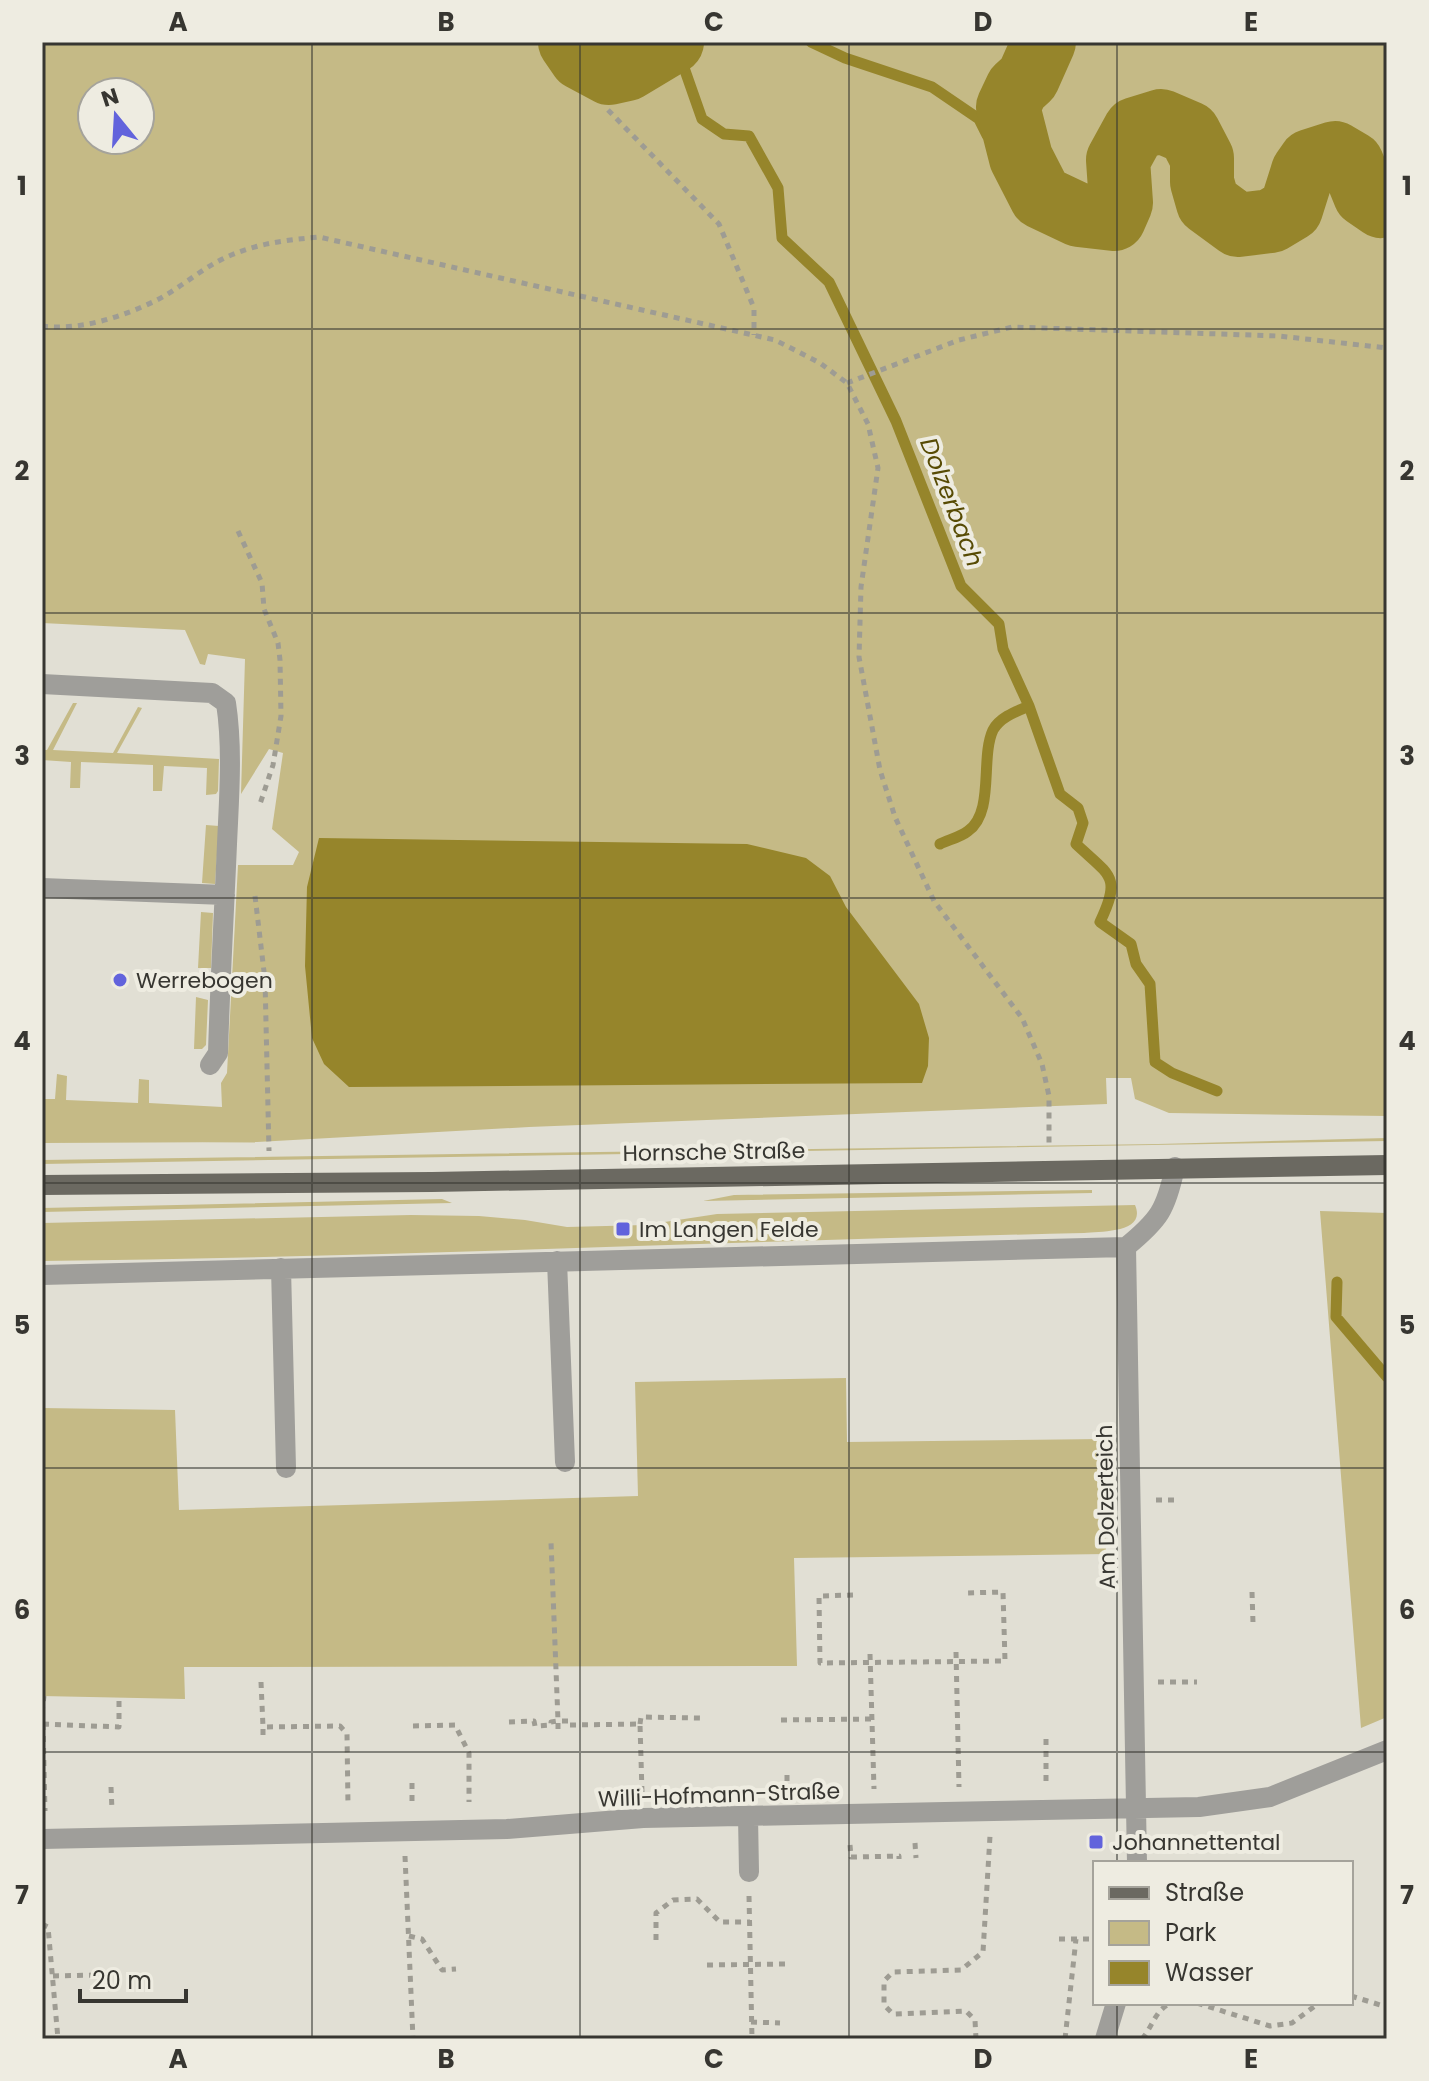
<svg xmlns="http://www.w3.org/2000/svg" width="1429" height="2081" viewBox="0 0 1429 2081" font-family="Poppins,sans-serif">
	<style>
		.green { fill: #c5ba86; fill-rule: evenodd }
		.water { fill: #96852b }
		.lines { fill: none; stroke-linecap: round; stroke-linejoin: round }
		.stream { stroke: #96852b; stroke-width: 11 }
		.river { stroke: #96852b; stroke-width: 64 }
		.path { stroke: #9e9c93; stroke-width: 5; stroke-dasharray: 6 6; stroke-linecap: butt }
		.minor { stroke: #9f9e9a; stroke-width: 20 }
		.major { stroke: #6b6961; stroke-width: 20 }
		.grid { fill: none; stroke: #373631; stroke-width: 2; stroke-opacity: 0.55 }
		.poi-dot { fill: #6263dc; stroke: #eeece1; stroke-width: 3 }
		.labels { text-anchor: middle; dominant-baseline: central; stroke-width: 8; stroke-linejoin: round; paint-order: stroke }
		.poi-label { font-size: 22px; fill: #373631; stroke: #eeece1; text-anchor: start }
		.street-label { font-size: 22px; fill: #373631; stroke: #eeece1 }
		.water-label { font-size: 24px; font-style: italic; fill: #574b04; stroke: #eeece1 }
		.neatline { fill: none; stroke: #373631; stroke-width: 3 }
		.grid-label { font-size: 26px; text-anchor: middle; font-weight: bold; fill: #373631 }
	</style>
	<rect width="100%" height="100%" fill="#e1dfd4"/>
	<path class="green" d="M42 42H1387V1116L1169 1113 1135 1099 1131 1078H1106L1107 1104 529 1127 257 1142 42 1143V1099H55L57 1074 67 1076 66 1100 138 1103 139 1079 149 1080V1103L222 1107 221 1083 227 1073 238 865H293L299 852 272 829 283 753 269 749 241 794 245 659 208 654 205 665 200 664 185 630 42 623ZM92 92H140V140H92Z
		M73 703H77L53 750 113 753 138 707 142 708 117 753 219 759 218 791 216 794 206 795 207 768 164 766 162 791H153V765L81 762 80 788H70L71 762 42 760V750H47Z
		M206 825 219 826 215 884 202 883Z
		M201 912 213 913 211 968H198Z
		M196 997 208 1000 206 1045 202 1049H194Z
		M1387 1138V1141L42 1164V1160L1158 1144Z
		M1092 1190V1193L703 1201 734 1195Z
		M442 1199 452 1203 42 1212V1208Z
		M1135 1205C1147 1233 1101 1231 1084 1233 736 1241 389 1257 42 1261V1223L411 1215 479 1216 525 1220 567 1227 645 1225 717 1214Z
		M1320 1211 1387 1213V1717L1361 1728Z
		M846 1378 847 1442 1103 1439 1106 1554 794 1558 797 1666 184 1667 185 1699 42 1696V1408L175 1410 179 1510 638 1496 635 1382Z"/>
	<path class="water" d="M319 838 747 844 806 858 830 876 846 907 919 1004 929 1038 928 1066 922 1083 349 1087 324 1064 312 1038 305 966 307 887Z"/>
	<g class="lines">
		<path class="stream" d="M675 42 702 119 724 134 749 136 778 188 782 238 829 282 896 421 961 586 999 624 1003 649 1029 706 1060 794 1078 808 1083 823 1076 844C1110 876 1122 876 1100 922L1131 944 1136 964 1150 984 1155 1062 1172 1073 1217 1091
			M811 42 845 58 932 87 979 119 987 135 1021 158
			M940 844C948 840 961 837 968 831 995 812 980 758 993 730 1000 717 1017 711 1029 706
			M1337 1282 1336 1317 1387 1377"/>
		<path class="river" d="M570 42 581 58 609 73 627 69 672 42
			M1044 42 1028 78 1017 88 1008 107 1021 158 1041 197 1079 215 1114 219 1121 203 1118 160 1135 129 1161 121 1189 133 1202 158V182L1208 203 1238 225 1271 221 1291 209 1303 171 1310 161 1335 153 1352 163 1365 195 1381 206 1387 204"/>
		<path class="path" d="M608 110 719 224 754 308V335
			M42 326C79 331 122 317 155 301 181 288 203 267 229 256 259 243 287 240 319 237L775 340 820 363 847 383 868 424 878 468 861 587 859 657 880 770 895 817 934 901 1022 1018 1042 1064 1049 1096V1145
			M847 383 959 340 1012 327 1279 336 1387 348
			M238 531 262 583 264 609 278 643 280 660 281 716 273 765 259 807
			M255 896 265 980 269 1151
			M1156 1500H1175
			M1252 1592 1253 1623
			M853 1595 819 1596 820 1663 1005 1661 1003 1592 964 1593
			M956 1652 959 1787
			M870 1654 874 1789
			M261 1682 263 1727
			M1158 1682H1197
			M42 1713 44 1696
			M781 1720 872 1719
			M509 1722 534 1721 535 1726 551 1725V1722L558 1721 551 1542
			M43 1724 45 1811
			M43 1724 119 1727V1700
			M640 1724 641 1717 700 1718
			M413 1726 455 1725 469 1753V1802
			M558 1729V1721H569V1725L640 1724 642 1793
			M263 1735V1727L340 1726 347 1734 348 1806
			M1046 1739V1782
			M787 1775V1790
			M412 1783V1806
			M111 1787 112 1810
			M915 1843 916 1858
			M850 1845 851 1857 899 1856V1859
			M405 1856 413 2039
			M749 1896 752 2039
			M42 1924 48 1927 58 2039
			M409 1936 422 1939 442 1970 456 1969
			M1059 1939H1094
			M656 1940V1913L673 1900 697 1899 720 1922H750
			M707 1965 787 1964
			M53 1976 98 1975
			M1351 1996 1387 2007
			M1197 2003 1270 2026 1292 2023 1319 2003
			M751 2022 780 2023
			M976 2039 975 2020 966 2011 893 2014 884 2005V1981L893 1972 961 1970 983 1952 990 1836
			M1065 2039 1076 1939
			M1142 2039C1153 2026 1155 2010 1171 2003"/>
		<path class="minor" d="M42 684 212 693 226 703C233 749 229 798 227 844 224 914 220 983 218 1053L210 1065
			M42 888 225 895
			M1126 1247 1137 1863
			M1126 1247C1159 1220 1166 1210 1175 1167
			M557 1261 565 1462
			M281 1268 286 1468
			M42 1275 1126 1247
			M748 1816 749 1872
			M42 1839 507 1829 643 1818 1199 1807 1270 1797 1387 1750
			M1105 2039 1116 2003"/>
		<path class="major" d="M42 1185 432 1182 1387 1165"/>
	</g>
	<path class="grid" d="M312 42V2039M580 42V2039M849 42V2039M1117 42V1863M42 329H1387M42 613H1387M42 898H1387M42 1183H1387M42 1468H1387M42 1752H1387M1117 2003V2039"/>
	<g class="poi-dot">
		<circle cx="120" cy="980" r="8"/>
		<rect x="615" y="1221" width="16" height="16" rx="4"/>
		<rect x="1088" y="1834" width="16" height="16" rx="4"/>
	</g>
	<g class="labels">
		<g class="poi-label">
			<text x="136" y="980">Werrebogen</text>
			<text x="639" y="1229">Im Langen Felde</text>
			<text x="1112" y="1842">Johannettental</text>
		</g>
		<g class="street-label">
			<text transform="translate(714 1152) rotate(-1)">Hornsche Straße</text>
			<text transform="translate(1106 1507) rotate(-91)">Am Dolzerteich</text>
			<text transform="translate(719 1795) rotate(-2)">Willi-Hofmann-Straße</text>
		</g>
		<g class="water-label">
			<text transform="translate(952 502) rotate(69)">Dolzerbach</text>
		</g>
	</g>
	<rect width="1429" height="2081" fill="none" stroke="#eeece1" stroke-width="88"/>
	<rect x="1093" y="1861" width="260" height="144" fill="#eeece1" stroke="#a5a39b" stroke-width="2"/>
	<rect x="1109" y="1887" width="40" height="12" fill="#6b6961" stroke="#a5a39b" stroke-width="2"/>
	<text x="1165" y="1901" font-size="24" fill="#373631">Straße</text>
	<rect x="1109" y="1921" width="40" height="24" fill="#c5ba86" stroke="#a5a39b" stroke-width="2"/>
	<text x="1165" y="1941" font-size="24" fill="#373631">Park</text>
	<rect x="1109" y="1961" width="40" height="24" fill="#96852b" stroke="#a5a39b" stroke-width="2"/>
	<text x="1165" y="1981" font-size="24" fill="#373631">Wasser</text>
	<g transform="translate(116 116) rotate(342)"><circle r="38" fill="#eeece1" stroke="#a5a39b" stroke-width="2"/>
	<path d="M0-6L14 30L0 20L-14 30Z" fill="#6263dc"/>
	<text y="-12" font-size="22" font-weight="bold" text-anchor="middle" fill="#373631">N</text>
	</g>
	<path d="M80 1989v12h106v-12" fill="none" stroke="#373631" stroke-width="4"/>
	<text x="92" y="1989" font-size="24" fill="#373631" stroke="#eeece1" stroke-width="6" paint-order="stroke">20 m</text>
	<rect x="44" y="44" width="1341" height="1993" class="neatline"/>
	<g class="grid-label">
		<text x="178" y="31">A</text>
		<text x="446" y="31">B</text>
		<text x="714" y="31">C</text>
		<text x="983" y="31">D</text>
		<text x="1251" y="31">E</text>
		<text x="22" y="195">1</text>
		<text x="1407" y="195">1</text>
		<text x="22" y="480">2</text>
		<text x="1407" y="480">2</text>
		<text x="22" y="765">3</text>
		<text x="1407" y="765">3</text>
		<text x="22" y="1050">4</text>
		<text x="1407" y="1050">4</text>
		<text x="22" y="1334">5</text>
		<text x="1407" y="1334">5</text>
		<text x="22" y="1619">6</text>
		<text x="1407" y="1619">6</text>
		<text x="22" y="1904">7</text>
		<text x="1407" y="1904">7</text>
		<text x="178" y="2068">A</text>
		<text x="446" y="2068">B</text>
		<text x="714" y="2068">C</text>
		<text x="983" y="2068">D</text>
		<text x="1251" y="2068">E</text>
	</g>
</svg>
